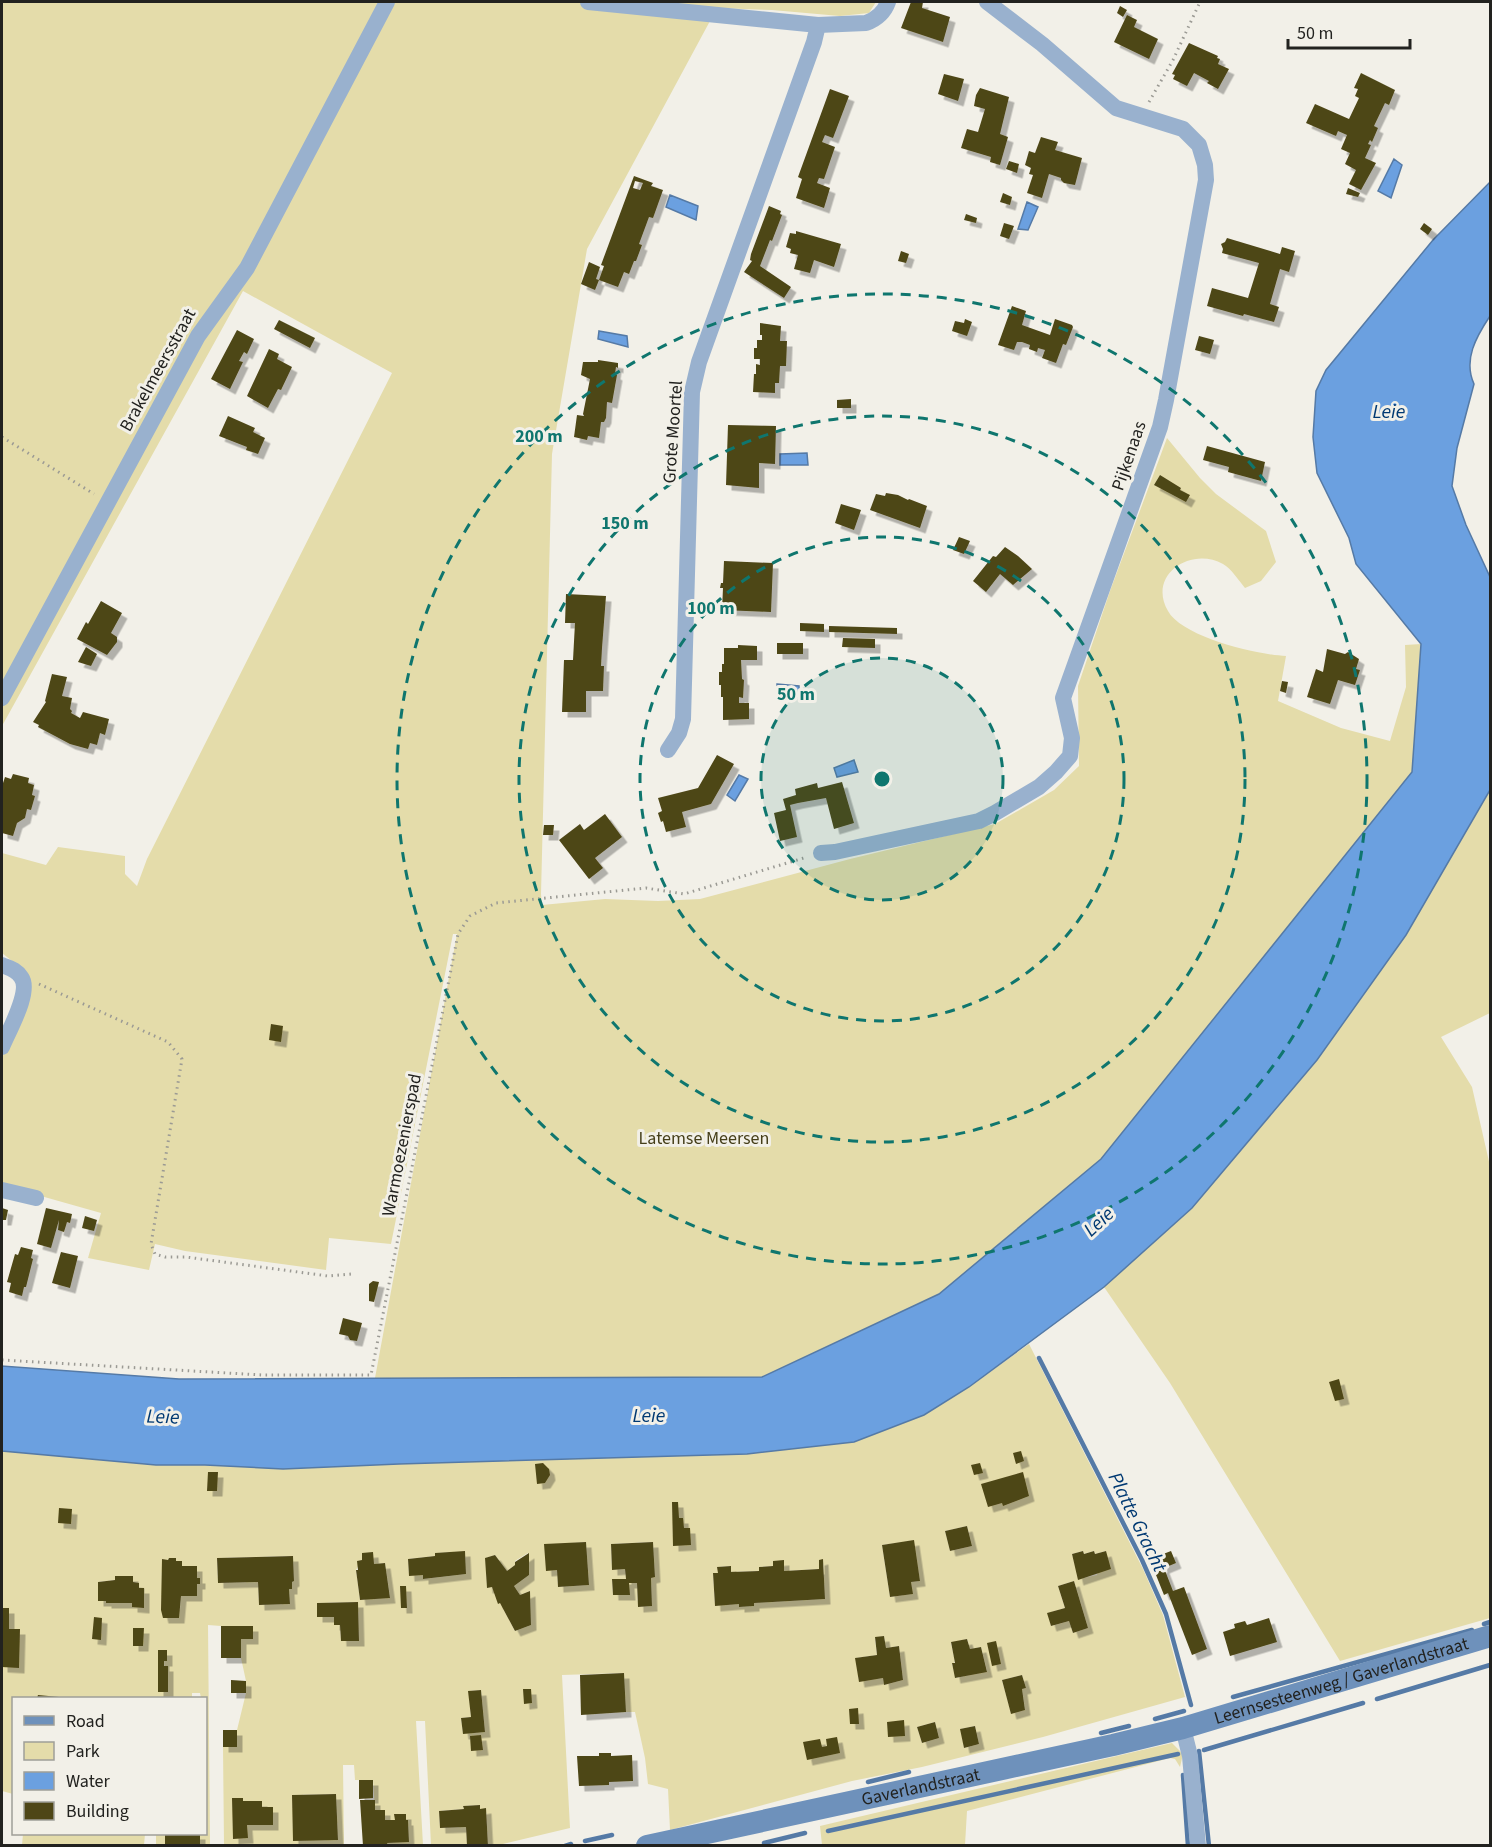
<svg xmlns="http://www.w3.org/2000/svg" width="1492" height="1847" viewBox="0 0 1492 1847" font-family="'Source Sans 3',sans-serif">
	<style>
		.green { fill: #e4dcaa; fill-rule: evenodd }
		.water { fill: #6ba0e0; stroke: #557aa6; stroke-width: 1.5 }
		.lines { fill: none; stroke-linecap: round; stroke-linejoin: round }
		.stream { stroke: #557aa6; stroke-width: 4.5 }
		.building { fill: #4e4617; fill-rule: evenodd; filter: url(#shadow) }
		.path { stroke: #9b9a94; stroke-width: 3; stroke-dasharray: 1.5 4.5; stroke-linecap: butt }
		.street { stroke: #99b1ce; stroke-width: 16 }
		.secondary { stroke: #6e91bb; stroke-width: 22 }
		.ring { fill: none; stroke: #0f766e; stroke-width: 3; stroke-dasharray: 10 8 }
		.labels { text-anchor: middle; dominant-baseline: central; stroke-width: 6; stroke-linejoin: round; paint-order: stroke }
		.street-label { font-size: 18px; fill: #22221f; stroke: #f2f0e8 }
		.park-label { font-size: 18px; fill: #453e19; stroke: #f2f0e8 }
		.water-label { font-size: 20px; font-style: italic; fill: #003972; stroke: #f2f0e8 }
		.centre { fill: #0f766e; stroke: #f2f0e8; stroke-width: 3 }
		.ring-label { font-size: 18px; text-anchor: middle; font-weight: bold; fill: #0f766e; stroke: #f2f0e8; stroke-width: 6; stroke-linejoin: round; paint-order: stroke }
	</style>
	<defs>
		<filter id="shadow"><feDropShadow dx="5.5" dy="5.5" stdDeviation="0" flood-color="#0004"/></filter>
	</defs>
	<rect width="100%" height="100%" fill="#f2f0e8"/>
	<path class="green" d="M2 2H876L869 13 840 16 772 10 717 8 587 249 552 454 541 894 542 905 605 899 658 901 700 899 850 859 995 824 1054 790 1079 766 1078 686 1110 591 1167 438 1200 478 1216 494 1266 531 1276 562 1261 581 1245 588C1239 581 1231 568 1223 564 1191 546 1147 575 1168 611 1182 637 1258 655 1286 656L1278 701 1341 728 1390 741 1406 687 1405 645 1421 644 1413 772 1101 1159 939 1294 762 1377 375 1378 457 934H453L391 1244 329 1238 326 1270 185 1251 155 1244 149 1270 88 1258 101 1213 2 1185V1058L27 998 22 969 2 953V853L46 865 58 847 125 856V874L137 886 147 859 392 373 243 291 2 726Z
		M1490 790V1013L1441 1037 1472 1087 1490 1166V1618L1340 1661 1170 1383 1104 1287 1192 1208 1317 1060 1406 935Z
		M1029 1344 1143 1569 1163 1615 1185 1697 1043 1737 922 1767 852 1781 670 1830 668 1789 648 1784 645 1758 635 1712H626L624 1673 562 1675 570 1828 499 1845H488L486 1809H480V1805L463 1806 464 1809 439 1811 440 1828 466 1827 467 1845H431L425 1721H416L423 1845H388L387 1843 409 1841 408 1820H406L405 1814H395V1820H385V1810H375L373 1780H355L354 1765H343L344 1845H224L223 1747H237V1730L246 1693V1681L241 1658V1639H253L221 1626 208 1625 210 1845H156V1834H206V1698H201L200 1693H192V1698H14L13 1794 2 1791V1667H19L9 1629V1608H2V1451L156 1465H205L283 1469 399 1464 747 1454 854 1442 924 1415 969 1387ZM967 1526 972 1546 950 1551 945 1531ZM913 1541 920 1581 911 1582 912 1594 890 1597 882 1545ZM586 1542 589 1585 558 1587 557 1570 545 1545ZM653 1542 655 1576 651 1578 652 1606 638 1607 637 1583H629V1595H613L612 1580 626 1579 625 1569 612 1570 611 1544ZM1083 1551 1084 1554 1094 1551 1095 1554 1106 1551 1097 1575 1079 1579 1072 1554ZM465 1552 466 1574 424 1579 423 1575H409L408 1559 435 1556V1553ZM362 1553 374 1564 385 1563 390 1597 360 1600 356 1570 362 1560ZM528 1553 529 1575 514 1586 520 1595 530 1591 531 1625 515 1631 492 1587H487L486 1558 495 1555 507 1571 515 1565V1561ZM293 1556 294 1581 292 1582V1589H289L290 1604 259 1605 258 1582 218 1583 217 1558ZM169 1558H176V1561L182 1566H197V1578H200V1584H197L181 1596 180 1610 162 1560H168ZM819 1560H823L825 1599 754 1603V1606L740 1607 739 1604 715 1605 713 1573H718V1567L730 1566 731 1572 759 1571V1567L773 1566 784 1561V1571L819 1569ZM115 1576H133V1582L139 1583V1588H144V1607H132V1603H107L106 1601 98 1600V1582L115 1580ZM1074 1581 1088 1628 1073 1633 1069 1621 1051 1626 1048 1613 1065 1608 1058 1586ZM358 1602 359 1641H341L340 1625H334V1617H317V1603ZM884 1636 886 1648 899 1646 903 1680 884 1685 883 1678 859 1681 856 1658 877 1655 875 1638ZM967 1639 970 1649 981 1647 987 1671 956 1678 952 1664 955 1662 951 1643ZM158 1650H167V1661H164L167 1692H158ZM1022 1675 1026 1688 1022 1689 1025 1709 1011 1713 1002 1680ZM481 1690 485 1732 463 1733 461 1718 471 1717 469 1691ZM935 1722 939 1738 922 1743 917 1727ZM975 1726 979 1744 964 1748 961 1729ZM336 1794 338 1839 292 1795Z
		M1172 1743 1183 1754 1180 1767 1175 1759 1170 1758 967 1811 965 1845H822L820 1826Z
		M23 1834H145L144 1845H22Z"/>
	<path class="water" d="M1394 159 1402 165 1391 198 1378 191Z
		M1490 182V316C1476 337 1463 360 1474 384L1457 448 1452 486 1466 525 1490 577V790L1406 935 1317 1060 1192 1208 1104 1287 969 1387 924 1415 854 1442 747 1454 399 1464 283 1469 205 1465H156L2 1451V1366L179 1379 762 1377 939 1294 1101 1159 1412 772 1421 644 1356 564 1349 538 1317 473 1313 437 1316 391 1326 370 1433 240Z
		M670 195 698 206 696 220 666 207Z
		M1027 202 1038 207 1028 230 1018 229Z
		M599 331 627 336 628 347 598 339Z
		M807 453 808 465H780V454Z
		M777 684 799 686V697L777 696Z
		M854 760 858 772 837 777 834 768Z
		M739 775 748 779 735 801 727 795Z"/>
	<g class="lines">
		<path class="stream" d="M1039 1358 1142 1560 1166 1614 1191 1705
			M1484 1624 1490 1622
			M1233 1697 1472 1630
			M1377 1699 1490 1665
			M1155 1719 1184 1711
			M1101 1733 1129 1726
			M1204 1750 1363 1703
			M1199 1751 1209 1846
			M1183 1775 1188 1846
			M868 1782 909 1772
			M828 1831 1178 1754
			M585 1841 612 1835
			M764 1843 805 1833
			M565 1846 571 1844"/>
	</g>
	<path class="building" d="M911 2H923L922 8 950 17 943 42 901 28Z
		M1120 6 1127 10 1123 17 1117 13Z
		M1127 15 1137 20 1134 27 1158 39 1149 59 1114 42Z
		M1189 43 1218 56 1217 58 1220 59 1218 64 1229 69 1218 89 1207 83 1209 81 1194 73 1187 86 1173 79 1175 75 1172 74Z
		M1361 73 1395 90 1389 105 1385 103 1374 126 1378 128 1372 142 1370 140 1368 144 1371 145 1365 158 1376 163 1361 190 1349 184 1356 170 1345 164 1350 153 1341 149 1347 135 1338 131 1336 136 1306 123 1315 104 1349 119 1359 98 1355 96 1358 89 1354 88Z
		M944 74 964 79 958 101 938 94Z
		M980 88 1009 97 1000 134 1008 137 1000 165 990 162 991 157 961 148 967 129 978 132 985 109 974 106 976 95Z
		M830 89 849 96 833 138 825 135 822 142 835 147 824 179 819 178 817 183 830 188 824 208 796 198 802 179 798 177Z
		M1041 137 1058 142 1055 150 1082 158 1075 185 1064 183 1061 180V178L1049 174 1042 198 1027 193 1033 175 1029 174 1031 168 1025 165 1029 151 1035 153Z
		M1009 161 1019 164 1017 173 1006 169Z
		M634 176 653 183 651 186 663 190 653 218 649 217 639 244 642 245 636 261H634L629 274 624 272 618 287 599 280 604 266 601 265ZM635 181 643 183 640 190 633 188Z
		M1348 188 1360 193 1358 197 1346 194Z
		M1003 193 1012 197 1010 205 1000 202Z
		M769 206 781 211 780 214 782 215 772 241 770 240 760 266 791 287 784 298 744 272 752 261 750 260 751 254Z
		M966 214 977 218 976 223 964 220Z
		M1004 223 1014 226 1009 239 1000 236Z
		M1424 223 1432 229 1428 235 1420 229Z
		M796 231 841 244 834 267 814 260 810 273 794 269 798 255 790 253 791 249 786 247 790 233 796 234Z
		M1227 238 1280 254 1282 247 1295 251 1289 272 1280 269 1270 304 1279 307 1274 322 1244 314 1243 316 1207 306 1212 288 1248 298 1259 263 1222 253 1223 249 1221 244 1225 242Z
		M901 251 909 254 906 263 898 261Z
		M589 262 600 267 596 279 599 280 595 290 581 284Z
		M1012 306 1026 311 1022 325 1050 335 1055 319 1072 325 1073 327 1066 345 1063 344 1056 363 1042 358 1045 350 1038 348 1037 352 1029 349 1030 345 1022 342H1017L1014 350 998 345Z
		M965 319 972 322 967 336 952 331 955 321 964 323Z
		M279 320 315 338 310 348 274 329Z
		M760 323 781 326 780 341H787L786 366H780L779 383H775V393L753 392 754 374H756V364L760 365V359H754V348H757V340H762V335H760Z
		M237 330 254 339 247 354 244 352 239 361 243 362 230 389 211 379Z
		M1199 336 1214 340 1210 354 1195 350Z
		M269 349 279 354 277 359 292 367 281 390 278 389 268 408 247 396Z
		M598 360 618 363V368L616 367 615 374 617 375 612 403 607 402 606 418 604 422H601L599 438 588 436 587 440 574 437 577 415 584 416 583 414 590 379 581 375 583 362H598Z
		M851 399V408H837V400Z
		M228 416 255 428 253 432 265 438 258 454 246 450 247 447 219 436Z
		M728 425 776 426 775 464 759 463V488L726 485Z
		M1207 446 1265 462 1261 481 1228 472 1229 467 1203 460Z
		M1160 475 1181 488 1180 490 1190 495 1186 502 1154 485Z
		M886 493 898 495 908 500 909 499 927 506 920 528 870 510 876 494 885 496Z
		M841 504 861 510 854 530 835 523Z
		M959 537 970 541 964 554 953 550Z
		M1005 547 1018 556 1032 569 1013 585 1000 574 986 592 973 581 993 556 996 557Z
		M724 561 773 563 771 612 722 610 723 588H720L721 583H723Z
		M566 594 606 596 602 648 601 666H604L603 691H586V712H562L564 660H573L575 623H565Z
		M101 601 122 613 111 633 117 637V642L107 655 77 639 86 622 88 624Z
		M800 623 824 624V632L800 631Z
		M829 626 897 628V634L829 632Z
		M843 638 875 639V648L842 647Z
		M777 643H803V654H777Z
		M738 645 757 646V660H741L742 679 744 680 743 698 739 697V703H749V719L723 720V697H721V685H719V672H722V664H724V648H738Z
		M86 647 97 654 91 666 78 662Z
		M1327 649 1345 654 1348 652 1359 659 1356 669 1360 670 1355 685 1338 680 1330 704 1307 697 1316 669 1323 672Z
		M52 674 67 677 62 696 72 698 70 709 72 711 71 713 80 718 83 712 109 719 105 735 100 733 97 745 90 743 88 749 70 744 38 727 39 725 33 722 46 702 45 701Z
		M1282 681 1288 682 1286 693 1280 691Z
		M717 755 734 764 711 804 682 812 686 827 666 832 663 821 661 822 658 813 662 811 658 798 698 788Z
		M13 774 29 778 28 783 34 785 32 795 35 796 31 810 27 809 25 818 17 823 13 836 2 833V786L5 777 11 779Z
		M842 782 854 823 834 829 826 798 798 803 790 805 797 837 780 841 774 813 786 810 783 799 796 795 795 789 817 783 818 788Z
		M605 814 622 837 595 858 603 868 589 879 559 840 580 824 584 830Z
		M544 825H554L553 835H543Z
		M271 1024 283 1026 281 1042 269 1040Z
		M2 1208 8 1210 6 1220H2Z
		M46 1208 72 1214 70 1223 67 1222 64 1232 58 1230 59 1220 51 1248 37 1244Z
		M85 1216 97 1220 94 1231 82 1228Z
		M21 1247 33 1250 31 1258 33 1259 26 1287H24L22 1296 9 1292 11 1283 7 1282 15 1254 18 1255Z
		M61 1252 78 1256 70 1288 52 1283Z
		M373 1281 379 1282 374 1302 369 1301V1284Z
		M343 1318 362 1323 357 1341 350 1340 348 1336 339 1334Z
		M1339 1379 1344 1399 1335 1401 1329 1382Z
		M1021 1451 1024 1461 1016 1464 1013 1453Z
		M543 1463 549 1469 550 1475 545 1483 537 1484 535 1464Z
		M980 1463 983 1473 974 1475 971 1465Z
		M208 1472H218L217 1491H207Z
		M1023 1472 1029 1496 1003 1506 1002 1503 988 1507 981 1484Z
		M672 1502H678L679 1518H683L684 1528H690L691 1545 673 1546Z
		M59 1508 72 1509 71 1524 58 1523Z
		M967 1526 972 1546 950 1551 945 1531Z
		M914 1540 920 1581 911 1582 913 1594 890 1597 882 1545Z
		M586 1542 589 1585 558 1587 557 1570 546 1571 544 1544Z
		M653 1542 655 1577 651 1578 652 1606 638 1607 637 1583H629L630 1595H613L612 1579H626L625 1569 612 1570 611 1544Z
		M465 1551 466 1574 423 1579V1575L409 1576 408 1559 435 1556V1553Z
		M1083 1551 1084 1554 1094 1551 1095 1554 1106 1551 1111 1569 1078 1580 1072 1554Z
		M1171 1551 1176 1563 1164 1568 1173 1591 1184 1587 1207 1649 1192 1655 1168 1593 1164 1595 1154 1570 1162 1567 1158 1556Z
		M373 1552 374 1564 385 1563 390 1598 360 1600 356 1570H358L357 1561 362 1560V1553Z
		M529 1553V1575L514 1586 520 1595 530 1591 531 1625 515 1631 500 1603 498 1604 492 1587 487 1588 485 1558 495 1555 507 1571 515 1565V1562Z
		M293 1556 294 1581 292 1582V1589H289L290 1604 259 1605 258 1582 218 1583 217 1558Z
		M169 1558H176V1561H182V1566H197V1578H200V1584H197V1596H181L179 1618H163L161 1610 162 1559 168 1560Z
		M823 1559 825 1599 754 1603V1606L739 1607V1604L715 1606 713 1573H718L717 1567 731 1566V1572L759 1571V1567L773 1566V1561L784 1560V1571L819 1569V1560Z
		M115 1576H133V1582L139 1583V1588H144V1608L132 1607V1603H106V1601H98V1582L115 1580Z
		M1074 1581 1088 1628 1073 1633 1069 1621 1051 1626 1047 1613 1065 1608 1058 1586Z
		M400 1586H406L407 1608H401Z
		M358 1602 359 1641H341L340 1625H334V1617H317V1603Z
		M2 1608H9V1629H20L19 1668 2 1667Z
		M94 1617 102 1618 101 1640 92 1639Z
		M1269 1618 1277 1642 1230 1656 1223 1632 1235 1628 1234 1624 1245 1621 1247 1625Z
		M221 1626H253V1639H241V1658H221Z
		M133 1628H144L143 1646H133Z
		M884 1636 886 1648 899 1646 903 1680 884 1685 883 1678 859 1682 855 1658 877 1655 875 1637Z
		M967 1639 970 1649 981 1647 987 1672 955 1678 952 1663H955L951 1642Z
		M996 1641 1001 1664 992 1666 987 1643Z
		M158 1650H167V1661H164V1666H168V1692H158Z
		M624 1673 626 1712 581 1715 580 1675Z
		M1022 1675 1026 1688 1022 1689 1025 1710 1011 1714 1002 1680Z
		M231 1680 246 1681V1693H231Z
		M523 1689H531L532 1703 524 1704Z
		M481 1690 485 1732 463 1734 461 1718 471 1717 468 1691Z
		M38 1695 59 1697V1698H37Z
		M858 1708 859 1724H850L849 1709Z
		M904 1720 905 1736 888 1737 887 1722Z
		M935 1722 939 1738 922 1743 917 1727Z
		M975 1726 979 1744 964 1748 960 1729Z
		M223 1730H237V1747H223Z
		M481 1735 483 1750 471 1751 470 1736Z
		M837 1737 840 1753 807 1760 803 1742 820 1739 822 1747 827 1746 826 1739Z
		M599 1753H611V1756L632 1755 633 1781 609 1782V1785L579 1786 577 1756H599Z
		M359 1780H373V1798L359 1799Z
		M336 1794 338 1840 293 1841 292 1795Z
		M232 1798H243V1801H262V1807H273V1825H247L248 1838 233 1839Z
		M360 1800H375V1810H385V1820H395L394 1814H406V1820H408L409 1842 387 1843 388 1845 363 1846Z
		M480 1805V1809L486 1808 488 1846H467L466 1827 440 1828 439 1811 464 1809 463 1806Z
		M165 1834H200V1846H165Z"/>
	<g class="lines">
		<path class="path" d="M1149 102 1173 60 1200 2
			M2 437 94 494
			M39 984 168 1042 182 1059 151 1244 155 1254 165 1257H186L328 1276 351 1274
			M2 1360 262 1375H371L458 934 470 916 496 903 646 888 684 894 807 857"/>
		<path class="street" d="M588 2 818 25 866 23C877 19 884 13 888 2
			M2 698 198 336 247 268 387 2
			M668 750 679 733 683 719 692 392 699 362 814 42 818 25
			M821 853 835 852 979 821 995 813 1039 787 1056 772 1070 756 1072 738 1063 698 1160 427 1166 400 1206 180 1205 165 1199 145 1183 129 1116 108 1042 44 987 2
			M2 965C9 968 16 969 21 977 32 991 8 1032 2 1047
			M2 1190 36 1198
			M1183 1728 1190 1756 1198 1846"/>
		<path class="secondary" id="s1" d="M647 1846 1113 1745 1183 1728 1490 1636"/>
	</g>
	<circle cx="882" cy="779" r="121" fill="#0f766e" fill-opacity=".12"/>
	<g class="ring">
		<circle cx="882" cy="779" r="121"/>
		<circle cx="882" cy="779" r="242"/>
		<circle cx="882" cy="779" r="363"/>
		<circle cx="882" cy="779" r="485"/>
	</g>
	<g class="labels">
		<g class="street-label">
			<text transform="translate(158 370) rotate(-61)">Brakelmeersstraat</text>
			<text transform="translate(673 432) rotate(-86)">Grote Moortel</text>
			<text transform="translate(1129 456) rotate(-71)">Pijkenaas</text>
			<text transform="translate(402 1145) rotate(-79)">Warmoezenierspad</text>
			<text stroke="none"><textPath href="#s1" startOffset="714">Leernsesteenweg / Gaverlandstraat</textPath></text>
			<text stroke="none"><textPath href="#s1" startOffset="280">Gaverlandstraat</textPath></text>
		</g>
		<g class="park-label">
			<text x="704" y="1138">Latemse Meersen</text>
		</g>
		<g class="water-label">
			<text x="1389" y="412">Leie</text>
			<text transform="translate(1099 1222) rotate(-43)">Leie</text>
			<text x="649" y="1416">Leie</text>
			<text transform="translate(163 1417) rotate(2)">Leie</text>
			<text transform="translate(1137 1522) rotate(64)">Platte Gracht</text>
		</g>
	</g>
	<circle cx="882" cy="779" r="9" class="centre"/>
	<g class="ring-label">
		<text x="539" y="442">200 m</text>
		<text x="625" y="529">150 m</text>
		<text x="711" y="614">100 m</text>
		<text x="796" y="700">50 m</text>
	</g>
	<rect width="1492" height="1847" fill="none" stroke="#22221f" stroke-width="6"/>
	<rect x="12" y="1697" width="195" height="138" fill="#f2f0e8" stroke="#9f9e98" stroke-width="1.5"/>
	<rect x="24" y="1716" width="30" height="9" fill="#6e91bb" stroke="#9f9e98" stroke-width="1.5"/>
	<text x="66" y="1727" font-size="18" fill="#22221f">Road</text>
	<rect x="24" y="1742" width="30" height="18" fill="#e4dcaa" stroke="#9f9e98" stroke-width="1.5"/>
	<text x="66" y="1757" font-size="18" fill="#22221f">Park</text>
	<rect x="24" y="1772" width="30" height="18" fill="#6ba0e0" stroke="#9f9e98" stroke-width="1.5"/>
	<text x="66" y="1787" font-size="18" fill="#22221f">Water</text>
	<rect x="24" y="1802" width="30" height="18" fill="#4e4617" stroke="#9f9e98" stroke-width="1.5"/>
	<text x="66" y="1817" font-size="18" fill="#22221f">Building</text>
	<path d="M1288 39v9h122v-9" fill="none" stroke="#22221f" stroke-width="3"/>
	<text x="1297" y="39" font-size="18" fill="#22221f" stroke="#f2f0e8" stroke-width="4.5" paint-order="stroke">50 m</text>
</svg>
